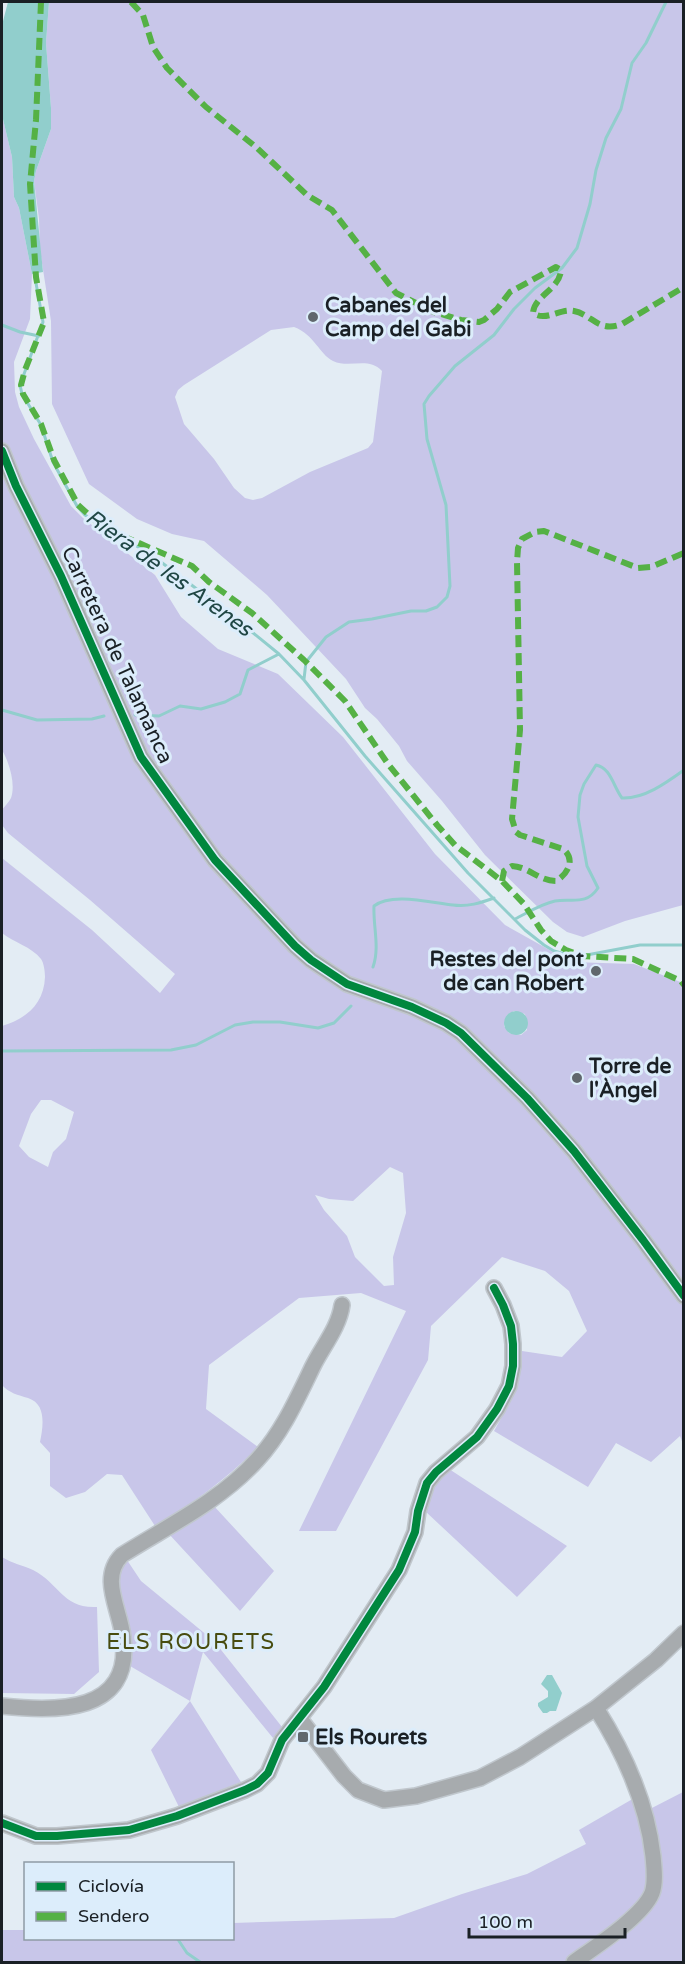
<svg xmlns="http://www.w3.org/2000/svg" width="685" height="1964" viewBox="0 0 685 1964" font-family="'Varela Round',sans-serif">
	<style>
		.forest { fill: #c8c6e9; fill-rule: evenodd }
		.water { fill: #91cecc }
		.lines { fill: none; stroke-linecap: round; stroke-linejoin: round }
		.stream { stroke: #91cecc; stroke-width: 3 }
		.minor-casing { stroke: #c0c7cd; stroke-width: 18 }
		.minor { stroke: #a7abae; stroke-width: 15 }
		.quiet { stroke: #55b145; stroke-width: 6; stroke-dasharray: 12 6; stroke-linecap: butt }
		.cycleway-casing { stroke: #dcedfb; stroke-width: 11 }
		.cycleway { stroke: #00873e; stroke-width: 8 }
		.poi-dot { fill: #60676d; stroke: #dcedfb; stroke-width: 2 }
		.labels { text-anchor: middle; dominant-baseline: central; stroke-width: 6; stroke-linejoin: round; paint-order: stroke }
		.poi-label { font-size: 21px; font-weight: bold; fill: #1a2025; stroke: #dcedfb; text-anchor: start }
		.street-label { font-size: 21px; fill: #1a2025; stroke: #dcedfb }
		.water-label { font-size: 22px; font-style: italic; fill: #204745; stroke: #dcedfb }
		.neighbourhood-label { font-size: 22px; letter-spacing: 1.5px; fill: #484c0f; stroke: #dcedfb }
	</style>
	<rect width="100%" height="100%" fill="#e3ecf4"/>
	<path class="forest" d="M49 2H683V905L625 921 583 937 567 932 553 922 485 855 442 801 407 761 399 746 377 719 365 708 346 679 267 595 204 541 172 534 137 519 89 484 52 404 51 321 40 250 39 219 34 181 36 171 51 129V108L46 43ZM294 327C315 335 319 354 333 361 350 369 368 356 382 371L373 442 368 448 310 472 262 498 253 500 245 498 234 488 214 459 184 424 175 397 178 390 184 385 271 330Z
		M2 115 12 157 14 197 19 208 32 274 30 319 14 362 15 392 19 407 34 439 71 506 83 518 155 575 181 617 218 649 278 674 343 737 435 854 505 925 571 962 634 964 683 983V1444L680 1436 651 1462 616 1443 588 1487 494 1431 512 1399 522 1351 562 1357 587 1331 569 1291 545 1271 502 1257 431 1326 428 1360 336 1531H299L406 1311 361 1293 299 1298 209 1365 206 1409 258 1447C227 1479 193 1503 155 1526L122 1475 107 1474 85 1492 66 1498 50 1486V1453L40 1442C43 1427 47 1404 28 1398 18 1395 9 1393 2 1385V1026C26 1019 44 1004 45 977 45 972 44 963 41 959 32 947 13 942 2 933V858L92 930 160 993 175 974 90 900 8 833 2 825V810C4 807 9 802 11 798 16 784 9 762 2 750ZM514 1011 525 1014 527 1030 521 1035 509 1033 504 1026 507 1015ZM41 1100H51L74 1112 66 1139 53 1152 48 1167 29 1157 19 1146 31 1114ZM390 1167 403 1173 406 1213 393 1257 394 1285 384 1286 355 1257 347 1236 324 1210 315 1195 329 1199 353 1201Z
		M449 1469 567 1546 517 1597 425 1511 435 1484Z
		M213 1505 274 1571 240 1611 168 1533Z
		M2 1557C13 1564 22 1565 33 1570 59 1583 63 1609 97 1607L99 1672 74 1694 2 1693Z
		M127 1560 141 1581 214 1641 282 1727 273 1738 203 1652 190 1701 241 1782 179 1807 151 1750 190 1701 130 1666V1636L118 1581 119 1572Z
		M683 1792V1962H2V1930H25L26 1938H232L233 1923 394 1918 462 1894 527 1874 586 1844 579 1830 636 1797 648 1810Z"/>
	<path class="water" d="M8 2H49L46 43 51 108V129L36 171 34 181 43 272 32 274 19 208 14 197 12 157 2 115V25Z
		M504 1023a12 12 0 1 1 24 0a12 12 0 1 1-24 0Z
		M547 1675H552L562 1693 556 1711H550L547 1713H543L538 1706V1703L548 1697V1691L541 1684Z"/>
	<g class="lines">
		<path class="stream" d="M34 272 43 322 20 385 22 394 41 425 53 462 77 506 85 515 153 556 230 614 279 654 304 680 365 756 468 873 525 930 544 945 554 951 576 957 640 945H684
			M2 325 20 332 39 336
			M304 679 306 662 326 637 349 622 372 619 411 611H426L437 607 447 597 450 586 446 505 427 439 424 404 429 396 455 366 494 335 514 309 535 288 562 268 577 248 590 204 596 170 606 138 621 109 632 63 646 43 666 2
			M2 710 37 720 92 719 104 716
			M135 715 159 716 180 706 201 709 225 702 240 694 248 670 279 654
			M515 919C527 913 541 904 555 901 572 898 586 906 598 888L587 866 578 817 580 795 584 784 596 765C611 768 613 786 622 798 644 799 666 783 684 770
			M373 967C380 947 373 927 374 906 392 892 432 903 453 905 468 907 480 903 494 898
			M2 1051 171 1050 196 1045 235 1025 253 1022H280L318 1028 334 1023 351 1006
			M177 1938 187 1953 200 1962"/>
		<g class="minor-casing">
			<path id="minor" d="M2 451 16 486 61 576 141 757 215 860 295 946 311 960 347 984 412 1007 446 1023 461 1033 527 1098 574 1151 643 1240 684 1296
				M2 1706C56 1712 133 1714 123 1637 120 1609 99 1578 122 1555 168 1526 220 1501 257 1460 282 1433 297 1399 313 1366 323 1346 339 1327 342 1305
				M300 1719 344 1776 358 1790 384 1800 416 1796 480 1778 520 1757 596 1708 656 1660 684 1633
				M2 1823 36 1836H57L129 1830 177 1816 245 1790 257 1784 268 1773 282 1740 324 1687 399 1570 415 1532 418 1511 427 1483 436 1472 477 1437 497 1409 509 1386 513 1366V1344L511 1326 503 1305 494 1288
				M574 1962C595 1947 643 1916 652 1893 656 1882 654 1867 653 1856 647 1802 625 1754 596 1708"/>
		</g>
		<use href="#minor" class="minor"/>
		<path class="quiet" d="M41 2 36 120 30 184 36 277 44 322 25 370 21 385 23 394 41 424 54 460 78 505 98 523 118 534 192 566 209 582 252 613 304 660 345 701 388 764 437 825 455 845 502 881 524 904 541 930 551 941 566 950 582 956 633 959 681 981 684 985
			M131 2 143 15 153 47 167 68 206 107 256 147 307 195 332 210 396 293 434 312 461 320 479 322 484 320 497 309 510 292 556 267 561 270C560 289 534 296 533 313 546 322 560 308 574 311 593 315 598 333 622 324L684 287
			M502 881 504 871 512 866C529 867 539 881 556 881 568 874 576 859 563 849L520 835 516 832 512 819 520 730 517 562 518 548 522 539 535 532 544 531 638 568 651 567 684 553"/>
		<g class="cycleway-casing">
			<path id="cycleway" d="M2 451 16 486 61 576 141 757 215 860 295 946 311 960 347 984 412 1007 446 1023 461 1033 527 1098 574 1151 643 1240 684 1296
				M2 1823 36 1836H57L129 1830 177 1816 245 1790 257 1784 268 1773 282 1740 324 1687 399 1570 415 1532 418 1511 427 1483 436 1472 477 1437 497 1409 509 1386 513 1366V1344L511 1326 503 1305 494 1288"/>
		</g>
		<use href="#cycleway" class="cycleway"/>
	</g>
	<g class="poi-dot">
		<circle cx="313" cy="317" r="6"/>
		<circle cx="596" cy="971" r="6"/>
		<circle cx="577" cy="1078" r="6"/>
		<rect x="297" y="1731" width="12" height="12" rx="3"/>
	</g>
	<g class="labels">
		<g class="poi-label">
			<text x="325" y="305">Cabanes del<tspan x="325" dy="24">Camp del Gabi</tspan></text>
			<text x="584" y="959" text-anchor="end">Restes del pont<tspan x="584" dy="24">de can Robert</tspan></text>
			<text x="589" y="1066">Torre de<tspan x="589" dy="24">l'Àngel</tspan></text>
			<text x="315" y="1737">Els Rourets</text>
		</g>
		<g class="street-label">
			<text transform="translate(117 655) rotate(65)">Carretera de Talamanca</text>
		</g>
		<g class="water-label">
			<text transform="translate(169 573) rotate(36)">Riera de les Arenes</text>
		</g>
		<g class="neighbourhood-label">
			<text x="191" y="1642">ELS ROURETS</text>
		</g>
	</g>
	<rect width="685" height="1964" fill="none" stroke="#1a2025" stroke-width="6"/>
	<rect x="24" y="1862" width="210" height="78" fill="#dcedfb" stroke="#8e9ba5" stroke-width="1.5"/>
	<rect x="36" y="1882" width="30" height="9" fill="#00873e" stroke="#8e9ba5" stroke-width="1.5"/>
	<text x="78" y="1892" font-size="18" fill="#1a2025">Ciclovía</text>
	<rect x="36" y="1912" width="30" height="9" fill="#55b145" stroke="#8e9ba5" stroke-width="1.5"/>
	<text x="78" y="1922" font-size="18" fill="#1a2025">Sendero</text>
	<path d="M469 1928v9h156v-9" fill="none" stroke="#1a2025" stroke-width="3"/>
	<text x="478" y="1928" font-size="18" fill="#1a2025" stroke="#dcedfb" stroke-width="4.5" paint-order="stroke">100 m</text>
</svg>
